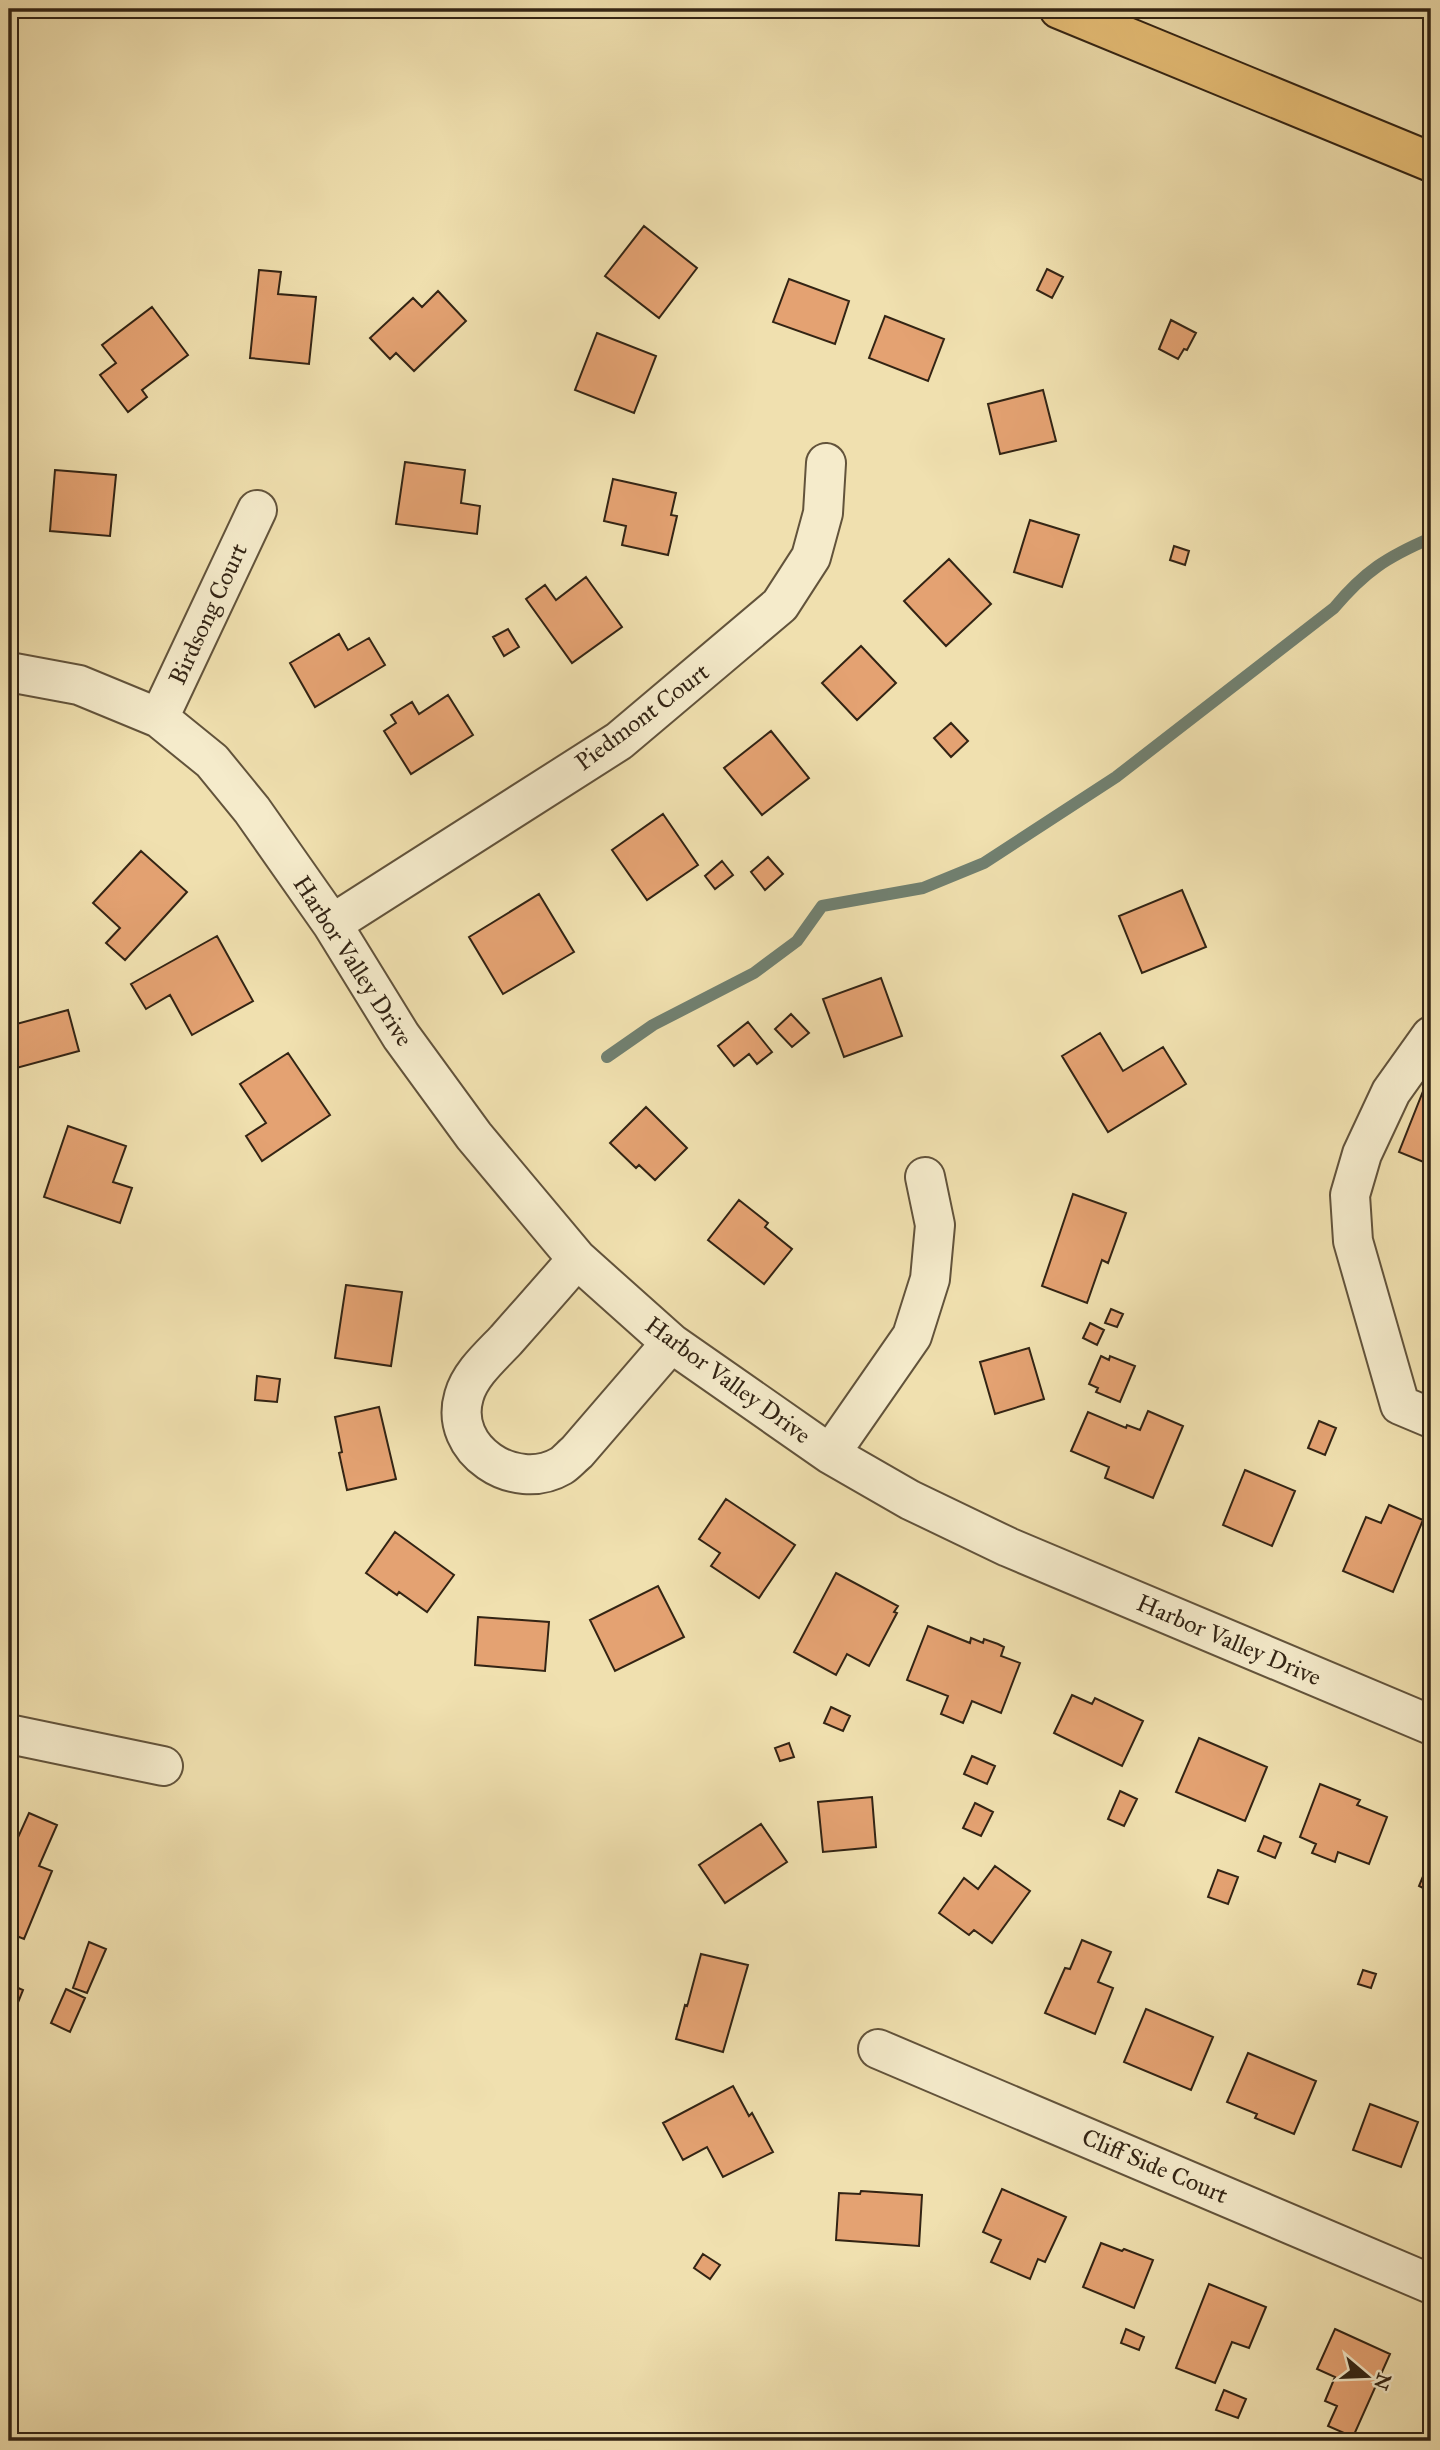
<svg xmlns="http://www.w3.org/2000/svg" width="1440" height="2450" viewBox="0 0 1440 2450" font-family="'IM FELL Great Primer',serif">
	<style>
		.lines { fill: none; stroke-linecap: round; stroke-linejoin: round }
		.stream { stroke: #718070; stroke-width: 12 }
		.building { fill: #e4a272; stroke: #332414; stroke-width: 2 }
		.minor-casing { stroke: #62533b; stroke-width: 42 }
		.highway-casing { stroke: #332414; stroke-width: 42 }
		.minor { stroke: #f5ebcb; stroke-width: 38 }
		.highway { stroke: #e8c078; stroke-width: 38 }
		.labels { text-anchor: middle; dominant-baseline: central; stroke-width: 5; stroke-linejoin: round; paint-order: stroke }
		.street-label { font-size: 24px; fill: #332414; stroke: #f5ebcb }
	</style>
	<rect width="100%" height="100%" fill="#f0e0af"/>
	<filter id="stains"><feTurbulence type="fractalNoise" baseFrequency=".00286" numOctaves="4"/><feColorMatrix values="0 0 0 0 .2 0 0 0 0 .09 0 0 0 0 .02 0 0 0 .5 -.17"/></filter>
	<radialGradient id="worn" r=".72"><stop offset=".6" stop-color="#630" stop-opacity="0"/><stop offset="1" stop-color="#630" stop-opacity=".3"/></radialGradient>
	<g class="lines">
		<path class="stream" d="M607 1057 653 1025 754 973 797 941 822 906 923 888 984 863 1116 777 1334 608C1365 571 1387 557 1431 538"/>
	</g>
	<path class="building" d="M644 226 697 268 659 318 605 276Z
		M1047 269 1063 277 1052 298 1037 290Z
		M259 270 281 272 278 294 316 297 309 364 250 358Z
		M789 279 849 301 835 344 773 322Z
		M438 291 466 321 414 371 396 353 390 359 370 338 413 298 422 307Z
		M152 307 188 355 142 390 147 397 128 412 100 375 116 363 102 345Z
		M885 316 944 339 928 381 869 358Z
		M1171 320 1196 333 1187 350 1184 349 1178 359 1159 349Z
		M597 333 656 356 634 413 575 390Z
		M1043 390 1056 441 1000 454 988 404Z
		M405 462 465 470 461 503 480 506 477 534 396 524Z
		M55 470 116 475 110 536 50 531Z
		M613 479 676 493 671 515 677 516 668 555 622 545 626 526 604 521Z
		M1030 520 1079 535 1062 587 1014 572Z
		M1174 546 1189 551 1185 565 1170 560Z
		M949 559 991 604 946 646 904 601Z
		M586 577 622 627 572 663 526 599 545 585 556 600Z
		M508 629 519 647 504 656 493 637Z
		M339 634 348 650 369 638 385 665 315 707 290 663Z
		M861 646 896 683 857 720 822 683Z
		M448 695 473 735 411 774 384 731 396 723 391 715 412 702 419 714Z
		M951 723 968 741 951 757 934 738Z
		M771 731 809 778 762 815 724 768Z
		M663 814 698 865 647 900 612 850Z
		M141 851 187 892 125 960 106 943 120 928 93 903Z
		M768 857 783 874 765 890 751 872Z
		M722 861 733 875 715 889 705 876Z
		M1182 890 1206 947 1142 973 1119 916Z
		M539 894 574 952 503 994 469 937Z
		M217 936 253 1001 192 1035 170 995 146 1009 131 984Z
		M881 978 902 1036 844 1057 823 999Z
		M68 1010 79 1051 9 1070V1026Z
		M791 1014 809 1033 792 1047 775 1029Z
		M748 1022 772 1052 757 1064 749 1054 734 1066 718 1046Z
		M1100 1033 1123 1071 1163 1047 1186 1084 1108 1132 1062 1056Z
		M288 1053 330 1115 262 1161 246 1136 266 1123 240 1084Z
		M1431 1071V1165L1399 1152Z
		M646 1107 687 1148 655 1180 639 1165 636 1168 610 1143Z
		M68 1126 126 1146 113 1182 132 1188 120 1223 44 1197Z
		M1073 1194 1126 1213 1108 1263 1102 1260 1087 1303 1042 1286Z
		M739 1200 768 1223 765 1227 792 1249 764 1284 708 1240Z
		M346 1285 402 1292 391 1366 335 1358Z
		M1111 1309 1123 1314 1117 1327 1105 1323Z
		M1090 1323 1104 1330 1097 1345 1083 1338Z
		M1029 1348 1044 1399 995 1414 980 1362Z
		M1101 1356 1109 1360 1110 1356 1135 1366 1120 1402 1096 1392 1098 1388 1089 1384Z
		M257 1376 280 1379 277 1402 255 1400Z
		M379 1407 396 1479 347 1490 339 1453 342 1452 335 1417Z
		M1148 1411 1183 1426 1153 1498 1105 1478 1109 1467 1071 1451 1088 1412 1126 1428 1127 1425 1140 1430Z
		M1319 1421 1336 1428 1325 1455 1308 1448Z
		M1245 1470 1295 1491 1272 1546 1223 1525Z
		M726 1499 795 1545 759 1598 711 1566 720 1553 699 1539Z
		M1389 1505 1423 1520 1393 1592 1343 1571 1366 1517 1381 1523Z
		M395 1532 454 1575 427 1612 399 1592 397 1595 366 1573Z
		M836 1573 898 1606 894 1612 897 1613 869 1666 847 1654 836 1675 794 1652Z
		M658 1586 684 1637 615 1671 590 1620Z
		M478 1617 549 1622 545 1671 475 1665Z
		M928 1626 970 1643 971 1638 983 1643 984 1639 998 1644 1004 1647 1001 1656 1020 1663 1001 1713 972 1701 963 1723 941 1714 948 1696 907 1680Z
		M1072 1695 1092 1704 1095 1698 1143 1721 1122 1766 1054 1733Z
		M831 1707 850 1716 843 1731 824 1723Z
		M1199 1738 1267 1767 1245 1821 1176 1792Z
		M789 1743 794 1757 780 1761 775 1748Z
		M972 1756 995 1766 987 1784 964 1774Z
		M1320 1784 1360 1800 1357 1805 1387 1817 1369 1864 1338 1852 1335 1862 1312 1853 1316 1844 1300 1837Z
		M1120 1791 1137 1799 1124 1826 1108 1819Z
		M872 1797 876 1847 823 1852 818 1802Z
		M975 1803 993 1812 981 1836 963 1828Z
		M29 1813 57 1825 39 1866 52 1871 24 1939 9 1933V1852L11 1853Z
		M761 1824 787 1862 725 1903 699 1865Z
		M1264 1836 1281 1843 1275 1858 1258 1851Z
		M1431 1857V1892L1419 1886Z
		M995 1866 1030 1891 992 1943 974 1930 969 1935 939 1913 964 1878 978 1889Z
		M1218 1870 1238 1877 1228 1904 1208 1897Z
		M1082 1940 1111 1952 1098 1982 1113 1988 1095 2034 1045 2013 1065 1968 1070 1969Z
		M89 1942 106 1949 87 1993 73 1988Z
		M701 1954 748 1965 723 2052 676 2039 685 2005 687 2006 688 2003Z
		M1363 1970 1376 1974 1371 1988 1358 1984Z
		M9 1984 23 1990 9 2025Z
		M66 1989 85 1998 70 2032 51 2023Z
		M1146 2009 1213 2037 1191 2090 1124 2062Z
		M1248 2053 1316 2081 1294 2134 1255 2118 1257 2114 1227 2102Z
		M733 2086 749 2116 752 2113 773 2152 723 2177 707 2147 683 2160 663 2123Z
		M1370 2104 1418 2122 1401 2167 1353 2150Z
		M1002 2189 1066 2217 1045 2262 1038 2259 1030 2279 991 2262 1001 2240 983 2232Z
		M861 2191 922 2195 919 2246 836 2240 839 2193 860 2194Z
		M1101 2243 1122 2251 1124 2249 1153 2260 1134 2308 1083 2287Z
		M703 2254 720 2265 710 2279 694 2268Z
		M1209 2284 1266 2307 1249 2348 1232 2342 1215 2383 1176 2368Z
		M1126 2329 1144 2337 1139 2350 1121 2343Z
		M1335 2329 1390 2354 1353 2437 1328 2426 1337 2406 1325 2401 1335 2377 1317 2369Z
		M1224 2390 1246 2399 1238 2418 1216 2410Z"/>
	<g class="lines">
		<g class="minor-casing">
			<path id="minor" d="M9 672 79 685 159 718 212 761 252 810 332 924 401 1036 474 1136 577 1259 671 1343 830 1454 910 1500 1008 1547 1431 1725
				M159 718 257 510
				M332 924 619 741 780 605 811 557 823 513 826 463
				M1431 1036 1391 1092 1362 1154 1350 1195 1353 1241 1400 1405 1431 1418
				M577 1259C554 1286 530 1313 506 1340 491 1356 470 1374 464 1396 448 1450 515 1493 561 1466 566 1463 572 1456 577 1452L671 1343
				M830 1454 912 1336 930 1279 935 1225 925 1177
				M9 1734 163 1766
				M878 2049 1431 2284"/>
		</g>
		<g class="highway-casing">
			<path id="highway" d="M1059 9 1431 162"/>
		</g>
		<use href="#minor" class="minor"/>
		<use href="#highway" class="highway"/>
	</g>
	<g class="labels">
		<g class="street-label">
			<text transform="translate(208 614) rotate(-65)">Birdsong Court</text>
			<text transform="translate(642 717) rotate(-37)">Piedmont Court</text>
			<text transform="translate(353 961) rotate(57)">Harbor Valley Drive</text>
			<text transform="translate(728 1380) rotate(36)">Harbor Valley Drive</text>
			<text transform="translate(1229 1640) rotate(23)">Harbor Valley Drive</text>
			<text transform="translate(1155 2166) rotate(23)">Cliff Side Court</text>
		</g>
	</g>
	<rect width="1440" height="2450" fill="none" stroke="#f0e0af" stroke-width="35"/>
	<rect x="10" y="10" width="1419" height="2429" fill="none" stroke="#332414" stroke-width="3.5"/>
	<rect x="18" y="18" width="1405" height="2415" fill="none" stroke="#332414" stroke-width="2"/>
	<g transform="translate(1367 2376) rotate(109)" stroke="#f5ebcb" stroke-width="5" paint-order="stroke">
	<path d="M0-5L12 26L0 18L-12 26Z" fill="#332414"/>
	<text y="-10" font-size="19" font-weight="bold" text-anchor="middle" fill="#332414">N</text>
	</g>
	<rect width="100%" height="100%" filter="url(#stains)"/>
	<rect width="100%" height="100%" fill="url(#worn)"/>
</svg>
